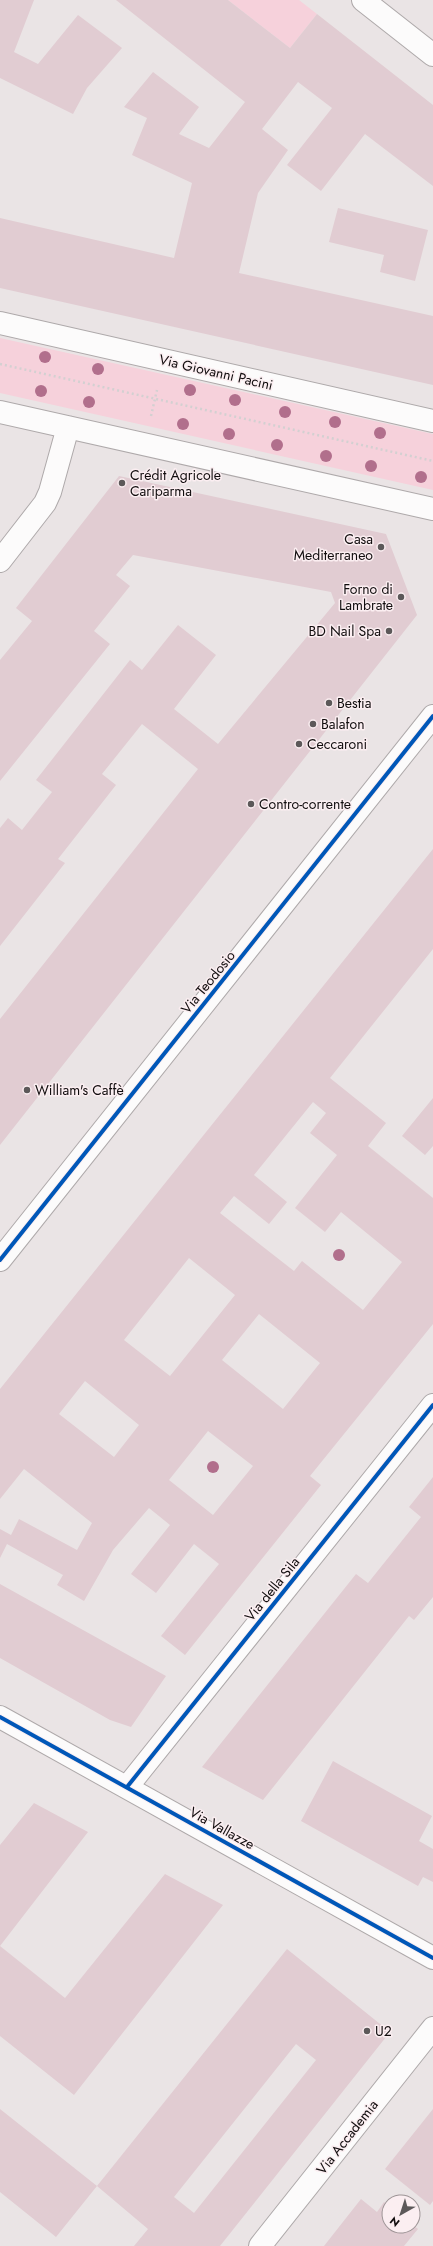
<svg xmlns="http://www.w3.org/2000/svg" width="433" height="2246" viewBox="0 0 433 2246" font-family="Jost,sans-serif">
	<style>
		.green { fill: #f6d1db }
		.building { fill: #e1ccd2; fill-rule: evenodd }
		.lines { fill: none; stroke-linecap: round; stroke-linejoin: round }
		.minor-casing { stroke: #aea9aa; stroke-width: 24 }
		.tertiary-casing { stroke: #aea9aa; stroke-width: 24 }
		.path { stroke: #d3d0d1; stroke-width: 2.5; stroke-dasharray: 2 3; stroke-linecap: butt }
		.minor { stroke: #fcfbfb; stroke-width: 22 }
		.tertiary { stroke: #fcfbfb; stroke-width: 22 }
		.cycleway-casing { stroke: #fbeef1; stroke-width: 6 }
		.cycleway { stroke: #0057b8; stroke-width: 4 }
		.tree { fill: #b16f8c }
		.poi-dot { fill: #5c5859; stroke: #fbeef1; stroke-width: 1.5 }
		.labels { text-anchor: middle; dominant-baseline: central; stroke-width: 3; stroke-linejoin: round; paint-order: stroke }
		.street-label { font-size: 14px; fill: #100c0d; stroke: #fbeef1 }
		.poi-label { font-size: 14px; fill: #100c0d; stroke: #fbeef1; text-anchor: start }
	</style>
	<rect width="100%" height="100%" fill="#eae4e5"/>
	<path class="green" d="M228 0H299L317 14 290 48Z
		M0 338 433 434V490L0 393Z"/>
	<path class="building" d="M0 0H34L14 52 38 64 78 15 122 48 87 88 73 114 0 78Z
		M116 0H228L290 48 317 14 433 105V186L365 134 321 191 287 165 332 108 298 82 262 129 288 150 258 193 239 273 433 316V385L0 288V218L174 258 192 183 132 155 147 118 124 107 153 72 199 107 179 134 209 148 245 102Z
		M338 208 428 230 415 281 380 272 384 255 329 242Z
		M119 476 386 534 417 615 0 1145V1019L198 769 142 724 102 774 116 785 58 859 65 863 0 946V828L8 818 22 830 52 792 36 780 130 660 142 670 178 625 216 655 174 709 218 744 335 603 331 592 133 555 116 575 130 586 94 631 110 644 0 781V660L32 621 16 608Z
		M433 849V949L330 1078 386 1123 368 1146 433 1198V1324L310 1476 321 1485 185 1655 161 1636 219 1564 194 1544 156 1593 131 1574 170 1525 149 1508 113 1550 84 1601 57 1585 63 1575 7 1544 0 1558V1529L11 1535 19 1519 77 1550 92 1523 24 1469 0 1499V1389ZM313 1102 326 1113 310 1133 337 1155 295 1208 325 1232 341 1212 402 1262 363 1310 302 1261 294 1271 220 1213 234 1196 269 1224 287 1202 254 1175ZM189 1258 235 1295 170 1376 124 1340ZM259 1314 320 1363 283 1409 222 1360ZM85 1381 139 1425 114 1457 59 1414ZM208 1431 253 1466 213 1515 169 1480Z
		M433 1098V1146L425 1155 402 1136Z
		M433 1477V1597L414 1620 409 1616 263 1800 202 1767 356 1574 368 1583 421 1517 409 1507Z
		M0 1584 166 1676 131 1727 110 1720 0 1658Z
		M333 1761 432 1816 419 1841 433 1849V1882L423 1877 418 1886 301 1821Z
		M34 1803 88 1832 0 1946V1845Z
		M165 1874 223 1905 74 2095 0 2036V1946L65 1998Z
		M287 1949 390 2032 220 2246H134L148 2229 97 2186 56 2237 0 2192V2109L97 2186ZM296 2044 316 2060 194 2213 174 2197Z
		M433 2109V2201L430 2205 385 2169Z
		M361 2199 377 2212 384 2202 389 2206V2226L413 2225 418 2229 404 2246H324Z"/>
	<g class="lines">
		<g class="minor-casing">
			<path id="minor" d="M363 0 433 55
				M0 323 433 421
				M0 412 433 509
				M0 561 45 503 50 492 68 427
				M0 1717 433 1958
				M127 1787 433 1405
				M260 2246 433 2028"/>
		</g>
		<g class="tertiary-casing">
			<path id="tertiary" d="M0 1260 433 716"/>
		</g>
		<path class="path" d="M0 364 433 461
			M151 416 157 390"/>
		<use href="#minor" class="minor"/>
		<use href="#tertiary" class="tertiary"/>
		<g class="cycleway-casing">
			<path id="cycleway" d="M0 1260 433 716
				M0 1717 433 1958
				M127 1787 433 1405"/>
		</g>
		<use href="#cycleway" class="cycleway"/>
	</g>
	<g class="tree">
		<circle cx="45" cy="357" r="6"/>
		<circle cx="98" cy="369" r="6"/>
		<circle cx="190" cy="390" r="6"/>
		<circle cx="41" cy="391" r="6"/>
		<circle cx="235" cy="400" r="6"/>
		<circle cx="89" cy="402" r="6"/>
		<circle cx="285" cy="412" r="6"/>
		<circle cx="335" cy="422" r="6"/>
		<circle cx="183" cy="424" r="6"/>
		<circle cx="380" cy="433" r="6"/>
		<circle cx="229" cy="434" r="6"/>
		<circle cx="277" cy="445" r="6"/>
		<circle cx="326" cy="456" r="6"/>
		<circle cx="371" cy="466" r="6"/>
		<circle cx="421" cy="477" r="6"/>
		<circle cx="339" cy="1255" r="6"/>
		<circle cx="213" cy="1467" r="6"/>
	</g>
	<g class="poi-dot">
		<circle cx="122" cy="483" r="4"/>
		<circle cx="381" cy="547" r="4"/>
		<circle cx="401" cy="597" r="4"/>
		<circle cx="389" cy="631" r="4"/>
		<circle cx="329" cy="703" r="4"/>
		<circle cx="313" cy="724" r="4"/>
		<circle cx="299" cy="744" r="4"/>
		<circle cx="251" cy="804" r="4"/>
		<circle cx="27" cy="1090" r="4"/>
		<circle cx="367" cy="2031" r="4"/>
	</g>
	<g class="labels">
		<g class="street-label">
			<text transform="translate(216 372) rotate(13)">Via Giovanni Pacini</text>
			<text transform="translate(208 982) rotate(-51)">Via Teodosio</text>
			<text transform="translate(272 1589) rotate(-51)">Via della Sila</text>
			<text transform="translate(222 1828) rotate(29)">Via Vallazze</text>
			<text transform="translate(347 2137) rotate(-52)">Via Accademia</text>
		</g>
		<g class="poi-label">
			<text x="130" y="475">Crédit Agricole<tspan x="130" dy="16">Cariparma</tspan></text>
			<text x="373" y="539" text-anchor="end">Casa<tspan x="373" dy="16">Mediterraneo</tspan></text>
			<text x="393" y="589" text-anchor="end">Forno di<tspan x="393" dy="16">Lambrate</tspan></text>
			<text x="381" y="631" text-anchor="end">BD Nail Spa</text>
			<text x="337" y="703">Bestia</text>
			<text x="321" y="724">Balafon</text>
			<text x="307" y="744">Ceccaroni</text>
			<text x="259" y="804">Contro-corrente</text>
			<text x="35" y="1090">William's Caffè</text>
			<text x="375" y="2031">U2</text>
		</g>
	</g>
	<g transform="translate(401 2214) rotate(219)"><circle r="19" fill="#fbeef1" stroke="#9d9496"/>
	<path d="M0-3L7 15L0 10L-7 15Z" fill="#5c5859"/>
	<text y="-6" font-size="11" font-weight="bold" text-anchor="middle" fill="#100c0d">N</text>
	</g>
</svg>
